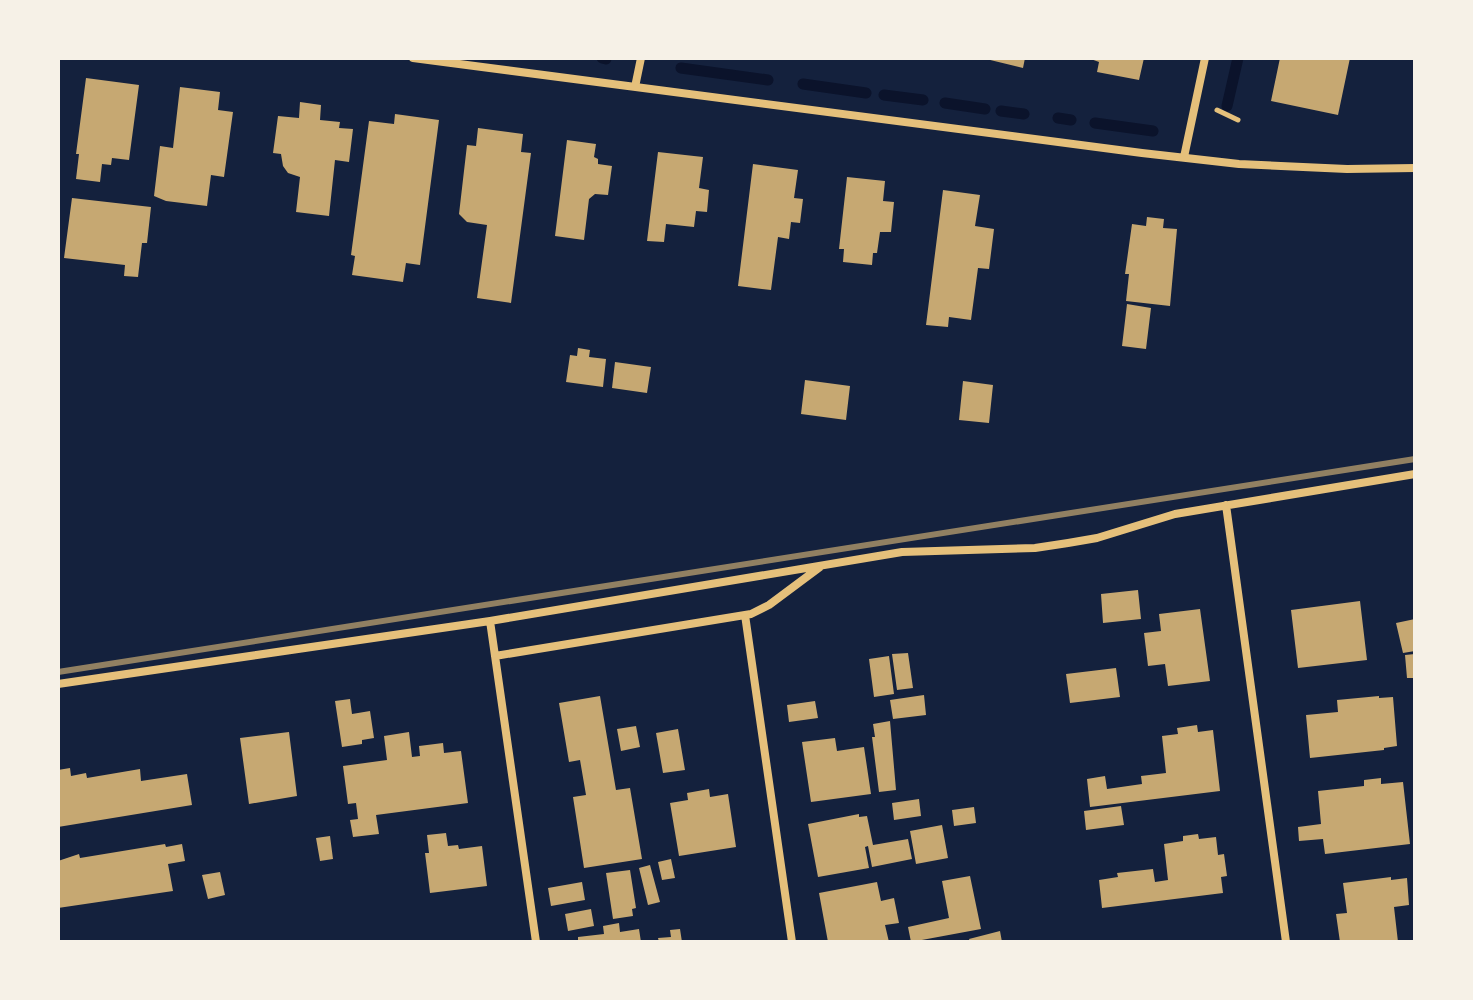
<svg xmlns="http://www.w3.org/2000/svg" width="1473" height="1000" viewBox="0 0 1473 1000" font-family="Bitter,serif">
	<style>
		.lines { fill: none; stroke-linecap: round; stroke-linejoin: round }
		.stream { stroke: #0b132b; stroke-width: 11 }
		.building { fill: #c6a872 }
		.path { stroke: #e5c07b; stroke-width: 5 }
		.minor { stroke: #e5c07b; stroke-width: 8 }
		.rail { stroke: #918062; stroke-width: 6 }
	</style>
	<rect width="100%" height="100%" fill="#14213d"/>
	<g class="lines">
		<path class="stream" d="M602 58 606 59
			M681 68 768 80
			M803 84 866 93
			M884 95 923 100
			M945 103 985 109
			M1227 106 1238 58
			M1001 111 1024 114
			M1058 118 1071 120
			M1095 123 1153 131"/>
	</g>
	<path class="building" d="M982 58H1025L1023 68Z
		M1088 58H1144L1139 80 1097 72 1099 62Z
		M1280 58H1350L1338 115 1271 101Z
		M86 78 139 85 129 160 112 158 111 165 102 164 100 182 76 179 79 154H76Z
		M180 87 220 92 218 110 233 112 224 177 211 175 207 206 166 201 154 196 160 146 173 148Z
		M300 102 321 105 320 120 340 122 339 128 353 129 349 162 335 160 329 216 296 212 300 177 288 173 283 166 281 154 273 153 278 116 299 118Z
		M395 114 439 120 420 265 406 263 403 282 352 275 355 256 351 255 369 121 394 124Z
		M478 128 523 134 521 152 531 153 511 303 477 298 487 225 467 222 459 214 467 145 476 146Z
		M567 140 596 144 594 157 598 159V164L612 166 608 195 595 194 589 199 584 240 555 236Z
		M658 152 703 157 699 188 709 190 707 212 696 211 694 227 666 224 664 242 647 241Z
		M753 164 798 170 794 198 803 199 800 223 791 222 789 239 778 237 771 290 738 286Z
		M847 177 885 181 883 201 894 202 891 232H880L877 253H873L872 265 843 262 844 249H839Z
		M943 190 980 195 975 226 994 229 989 269 978 268 971 320 949 317 948 327 926 325Z
		M72 198 151 207 147 243H142L138 277 124 276 125 265 64 258Z
		M1147 217 1164 219 1163 228 1177 229 1170 306 1126 301 1129 274H1125L1132 224 1146 226Z
		M1127 304 1151 308 1146 349 1122 346Z
		M578 348 590 350 589 357 606 359 603 387 566 382 570 355 577 356Z
		M615 362 651 367 647 393 612 388Z
		M805 380 850 386 846 420 801 414Z
		M963 381 993 385 989 423 959 420Z
		M1138 590 1141 619 1103 623 1101 594Z
		M1360 601 1367 660 1298 668 1291 610Z
		M1200 609 1210 681 1168 686 1165 664 1148 666 1144 633 1161 631 1159 614Z
		M1415 619V651L1403 653 1396 623Z
		M908 653 913 688 897 690 892 654Z
		M1415 654V678H1407L1405 655Z
		M889 656 894 694 874 697 869 659Z
		M1116 668 1120 697 1070 703 1066 674Z
		M924 695 926 715 893 719 890 700Z
		M600 696 616 790 630 788 642 859 584 868 573 797 586 795 580 760 569 762 559 703Z
		M1379 696V698L1393 697 1397 746 1384 748V750L1310 758 1306 715 1338 712 1337 700Z
		M350 699 352 714 370 711 374 738 362 740V744L342 747 335 701Z
		M815 701 818 718 789 722 787 705Z
		M890 721 896 790 879 792 872 737H875L873 724Z
		M1197 725 1198 732 1213 730 1220 791 1090 807 1087 779 1105 776 1107 789 1142 784 1141 776 1166 773 1162 736 1178 734 1177 728Z
		M636 726 640 747 621 751 617 729Z
		M678 729 685 770 663 773 656 733Z
		M289 732 297 796 249 804 240 738Z
		M409 732 412 757 420 756 419 746 443 743 444 753 461 751 468 803 376 815 379 834 353 837 350 820 358 819 356 803 348 804 343 766 387 760 384 736Z
		M835 738 837 751 864 747 871 794 811 802 802 742Z
		M70 768 71 776 86 773 87 778 140 769 141 781 187 774 192 805 58 827V770Z
		M1381 778V784L1403 782 1410 844 1325 854 1323 839 1299 841 1298 827 1321 824 1318 791 1364 786V780Z
		M709 789 710 797 728 794 736 847 679 856 670 803 688 800 687 793Z
		M919 799 921 816 894 820 892 803Z
		M1121 806 1124 825 1086 830 1084 811Z
		M974 807 976 823 954 826 952 810Z
		M859 814V817L867 816 873 845 908 839 912 859 872 867 868 846 865 847 869 868 818 877 808 824Z
		M942 825 948 858 916 864 910 831Z
		M446 833 448 846 458 845 459 849 482 846 487 886 430 893 425 853H429L427 835Z
		M1198 834 1199 839 1216 837 1218 855 1224 854 1227 876 1221 877 1223 893 1102 908 1099 880 1118 877 1117 873 1153 869 1155 882 1168 880 1164 844 1183 841V836Z
		M330 836 333 859 320 861 316 838Z
		M165 844 166 847 182 844 185 861 168 864 173 891 58 908V861L79 854 80 858Z
		M671 859 675 878 662 880 658 862Z
		M650 865 660 902 648 905 639 868Z
		M630 870 636 908 632 909 633 916 613 919 606 873Z
		M220 872 225 895 208 899 202 875Z
		M970 876 981 929 911 942 908 927 949 918 942 881Z
		M1391 877V880L1407 878 1409 905 1394 907 1398 942H1340L1336 914 1347 913 1343 883Z
		M582 882 585 900 551 906 548 888Z
		M877 882 881 901 894 898 899 923 885 925 889 942H828L819 893Z
		M591 909 594 926 568 931 565 914Z
		M619 923 620 932 639 929 641 942H578V937L604 934 603 926Z
		M680 929 682 942H659L658 938 671 937 670 930Z
		M1000 931 1002 942H970L969 939Z"/>
	<g class="lines">
		<path class="path" d="M1217 110 1238 120"/>
		<path class="minor" d="M413 58 1142 153 1239 164 1347 169 1415 168
			M635 87 641 58
			M1184 157 1205 58
			M1226 505 1286 942
			M745 615 792 942
			M490 621 536 942
			M495 656 751 614 769 605 820 567
			M58 684 490 621 902 552 1035 548 1068 543 1097 538 1175 514 1415 474"/>
		<path class="rail" d="M58 672 1415 459"/>
	</g>
	<rect width="1473" height="1000" fill="none" stroke="#f6f1e7" stroke-width="120"/>
</svg>
